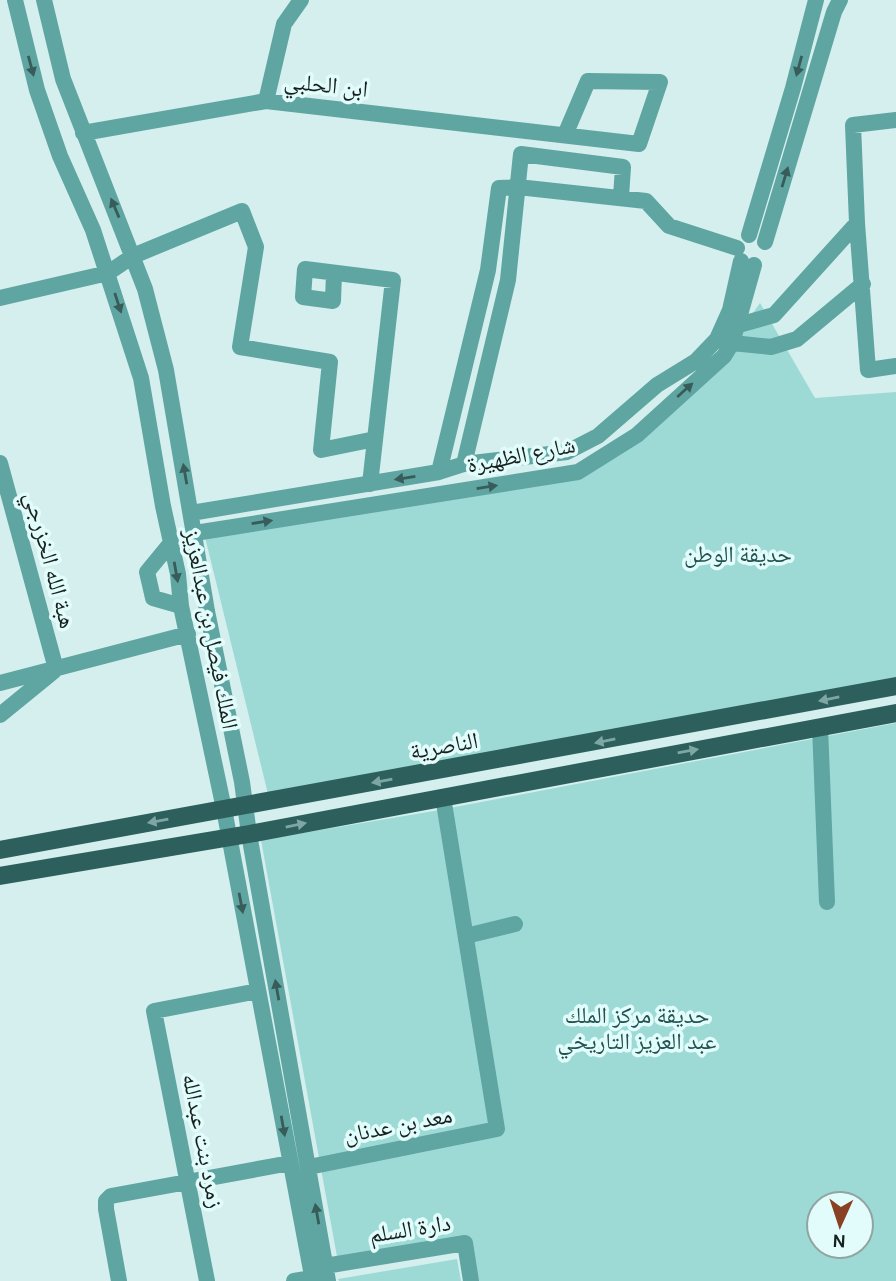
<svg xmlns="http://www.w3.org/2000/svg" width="896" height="1281" viewBox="0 0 896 1281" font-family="Karla,'Noto Naskh Arabic',sans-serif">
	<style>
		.green { fill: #9ddad6; fill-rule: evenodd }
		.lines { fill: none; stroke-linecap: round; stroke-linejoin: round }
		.minor { stroke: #5fa5a2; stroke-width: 16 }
		.major { stroke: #2d5f5d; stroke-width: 18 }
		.oneway { fill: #375c5a }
		.oneway2 { fill: #7ea6a4 }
		.labels { text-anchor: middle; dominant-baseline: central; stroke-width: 7; stroke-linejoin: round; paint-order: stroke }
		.street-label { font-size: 23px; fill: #16201f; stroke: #e1fcfa }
		.park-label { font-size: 23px; fill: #22514f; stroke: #e1fcfa }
	</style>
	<rect width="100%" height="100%" fill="#d4efed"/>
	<path class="green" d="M760 303 815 398 896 392V684L268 794 204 533 578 470 637 433 724 354Z
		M896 723V1281H475L469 1246 338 1262 261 840 434 811ZM819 1204H861V1246H819Z
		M457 1259 461 1281H339L338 1279Z"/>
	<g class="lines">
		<path class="minor" d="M15 0 37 90 60 156 93 230 141 378 163 506 178 574 181 606 224 809 313 1281
			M44 0 63 79 145 289 166 370 207 611 242 782 249 834 328 1281
			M266 101 284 24 301 0
			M896 120 853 125 857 223 868 370 896 366
			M83 133 266 101 639 144 660 82 588 81 565 135
			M749 235 793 88 816 0
			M765 242 834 12 840 0
			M334 273 333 301 303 297 305 269 393 280 370 484
			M0 298 108 273 133 256 242 211 256 247 240 347 330 362 321 450 375 439
			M735 326 774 315 857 223
			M732 343 771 347 797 339 863 284
			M0 463 56 669
			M464 464 508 280 521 154 623 167 621 197
			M439 472 488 270 499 188 518 187 646 201 669 226 737 248
			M191 513 439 472 464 464 567 452 598 436 657 385 696 361 717 339 730 310 741 261
			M195 533 578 472 637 435 724 356 732 343 754 265
			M170 544 147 572 153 598 181 606
			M0 683 188 634
			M0 715 54 671
			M820 727 827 902
			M466 936 515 924
			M309 1167 497 1129 443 797
			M325 1266 465 1243 471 1281
			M119 1281 106 1209V1201L111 1196 290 1163
			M207 1281 154 1011 258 991
			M294 1281 312 1278"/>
		<path class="major" d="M0 850C299 796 598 743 896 686
			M0 876 249 834 896 713"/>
	</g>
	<defs><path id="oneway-solid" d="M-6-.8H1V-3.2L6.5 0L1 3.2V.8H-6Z" transform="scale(1.75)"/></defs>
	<g class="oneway">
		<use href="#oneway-solid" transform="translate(31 66) rotate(75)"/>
		<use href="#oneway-solid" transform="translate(799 66) rotate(105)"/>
		<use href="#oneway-solid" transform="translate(785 177) rotate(-73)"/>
		<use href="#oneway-solid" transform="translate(115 208) rotate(-113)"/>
		<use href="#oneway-solid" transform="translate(118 303) rotate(72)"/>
		<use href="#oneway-solid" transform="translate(685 390) rotate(-42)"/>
		<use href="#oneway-solid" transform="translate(185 474) rotate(-100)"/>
		<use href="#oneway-solid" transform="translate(405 478) rotate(171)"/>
		<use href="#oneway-solid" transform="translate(487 487) rotate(-9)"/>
		<use href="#oneway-solid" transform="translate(262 522) rotate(-9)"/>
		<use href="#oneway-solid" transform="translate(176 572) rotate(80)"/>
		<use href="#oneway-solid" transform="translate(241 903) rotate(79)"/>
		<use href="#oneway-solid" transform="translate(277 990) rotate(-100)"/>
		<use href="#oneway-solid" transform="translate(283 1126) rotate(80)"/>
		<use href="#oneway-solid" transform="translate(317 1214) rotate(-100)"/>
	</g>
	<g class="oneway2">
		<use href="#oneway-solid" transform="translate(829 699) rotate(169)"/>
		<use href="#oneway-solid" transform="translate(605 741) rotate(169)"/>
		<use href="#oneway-solid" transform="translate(688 751) rotate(-10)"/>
		<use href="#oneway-solid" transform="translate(382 781) rotate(170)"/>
		<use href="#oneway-solid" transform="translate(158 821) rotate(170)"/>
		<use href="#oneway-solid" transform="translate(296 825) rotate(-11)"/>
	</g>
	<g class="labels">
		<g class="street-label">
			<text transform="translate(326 85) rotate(6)">ابن الحلبي</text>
			<text transform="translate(521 455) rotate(-11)">شارع الظهيرة</text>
			<text transform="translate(50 560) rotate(75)">هبة الله الخزرجي</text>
			<text transform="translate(211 629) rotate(79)">الملك فيصل بن عبدالعزيز</text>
			<text transform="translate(444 746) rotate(-10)">الناصرية</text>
			<text transform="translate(398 1125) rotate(-11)">معد بن عدنان</text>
			<text transform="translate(203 1141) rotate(79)">زمرد بنت عبدالله</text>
			<text transform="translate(410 1229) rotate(-9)">دارة السلم</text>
		</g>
		<g class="park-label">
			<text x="738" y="554">حديقة الوطن</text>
			<text x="637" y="1015">حديقة مركز الملك<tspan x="637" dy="26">عبد العزيز التاريخي</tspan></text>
		</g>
	</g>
	<g transform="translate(840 1225) rotate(183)"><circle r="33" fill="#e1fcfa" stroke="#90a4a2" stroke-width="2"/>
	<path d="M0-5L12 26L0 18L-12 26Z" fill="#894123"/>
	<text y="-10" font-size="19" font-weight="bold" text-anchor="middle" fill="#16201f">N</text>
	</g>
</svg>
